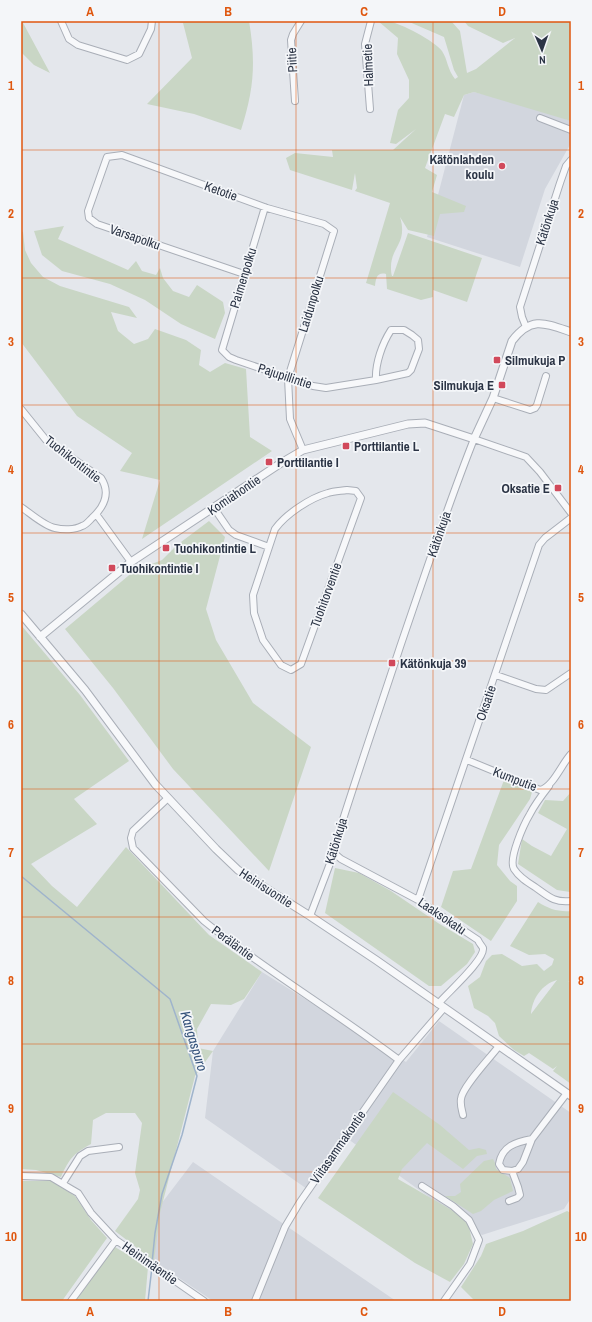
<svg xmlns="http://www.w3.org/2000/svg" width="592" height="1322" viewBox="0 0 592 1322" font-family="'Archivo Narrow',sans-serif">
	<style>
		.built { fill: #d2d6de }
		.green { fill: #c9d6c5; fill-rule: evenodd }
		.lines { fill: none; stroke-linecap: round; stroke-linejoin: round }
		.stream { stroke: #9fb4cc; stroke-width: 1.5 }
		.minor-casing { stroke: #a9aeb7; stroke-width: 8 }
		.tertiary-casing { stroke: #a9aeb7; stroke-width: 9 }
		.minor { stroke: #f7f8fa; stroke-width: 6 }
		.tertiary { stroke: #f7f8fa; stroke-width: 7 }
		.grid { fill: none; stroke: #df570f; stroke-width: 1; stroke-opacity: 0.55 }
		.poi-dot { fill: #d1495b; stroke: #f4f6f9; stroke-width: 1.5 }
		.labels { text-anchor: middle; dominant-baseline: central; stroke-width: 3.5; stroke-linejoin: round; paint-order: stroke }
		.street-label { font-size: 13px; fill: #2b3445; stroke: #f4f6f9 }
		.poi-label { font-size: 13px; font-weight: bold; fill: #2b3445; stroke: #f4f6f9; text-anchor: start }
		.water-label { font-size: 14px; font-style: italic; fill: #34527a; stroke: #f4f6f9 }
		.neatline { fill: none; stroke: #df570f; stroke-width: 1.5 }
		.grid-label { font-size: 13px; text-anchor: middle; font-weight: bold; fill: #df570f }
	</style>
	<rect width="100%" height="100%" fill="#e4e7ec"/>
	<path class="built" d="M474 92 531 106 571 121V143L545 189 520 267 427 237 464 95Z
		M262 972 406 1062 439 1021 571 1113V1198L564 1209 482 1235 348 1139 310 1191 205 1118 213 1051Z
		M193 1162 396 1301H213L154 1261 158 1208Z"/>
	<path class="green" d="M21 21H22L50 73 34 65 21 52Z
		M173 21H249C256 63 254 89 241 130L194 114 147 104 192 58 183 23Z
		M378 21C381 21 385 20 388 21 400 23 435 41 442 51 448 60 447 69 455 79L458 77 454 70 444 37 407 21H451L460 31 467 73 476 69 515 38 503 43 468 26 464 21H571V121L474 92 464 95 454 117 445 114 425 168 437 175 432 192 466 206 464 212 440 214 434 236 408 230 400 217C408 243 391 247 391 267 391 270 391 273 392 276H393L408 233 482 258 467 302 433 290V297L421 300 387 289 386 274C377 272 376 278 375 286L366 283 390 203 355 191 357 188 355 173 352 190 290 170 286 158 295 153 333 157 332 150H393L416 129 396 144 390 143 398 110 409 98V80L397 54 398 38Z
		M64 226 58 239 128 270 136 261 142 271 156 275 160 268 163 278 173 291 189 297 197 285 223 302 225 313 215 339 181 324 145 300 110 284 62 271 42 255 34 231Z
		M21 231 23 232 25 250 31 263 43 277 60 286 129 307 137 318 111 312 118 331 134 344 148 339 155 329 186 340 201 350 199 365 210 372 225 363 246 369 250 437 272 451 142 539 160 480 120 471 132 453 77 416 21 342Z
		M209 521 225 537 206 609 216 640 253 703 311 747 269 871 173 769 113 688 65 629 134 571 162 560 177 545Z
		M21 625 80 695 129 761 74 799 97 824 31 864 52 886 77 907 126 847 209 935 262 972 244 999 231 1005 211 1004 197 1029 198 1048 213 1051 195 1076 160 1213 154 1261 115 1231 138 1199 140 1190 135 1173 142 1123 135 1113H106L93 1120 91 1144C73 1154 69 1159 61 1177L36 1170 21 1169Z
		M504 780 532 792 530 799 499 845 497 865 510 881 517 886V901L491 941 441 907 453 871 471 869Z
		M571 792V892H570L557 890 518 864 522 839 532 846 551 856 567 829 538 813 545 800 563 801Z
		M335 868 359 873 391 891 438 923 473 944 475 952 467 964 441 986H429L325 913Z
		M538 902C549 909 558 912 571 911V982L568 981 571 983V1084L553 1071 557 1066 553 1069 529 1053 524 1056 514 1050 499 1036 495 1023 488 1016 474 1008 468 986 480 977 486 961 492 955 502 954 522 966 537 964 544 971 552 965 554 959 545 954 529 955 510 946ZM557 980 531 1014C532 999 542 984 557 980Z
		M393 1092 440 1125 469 1150 479 1148 486 1150 487 1154 477 1156 463 1169 427 1143 402 1169 398 1179 462 1216 468 1223 473 1244 464 1264 450 1282 415 1263 318 1198Z
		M493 1159 495 1163 496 1169 510 1178 513 1191 494 1200 481 1211 473 1214 445 1196H455L461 1192 460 1184 484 1161Z
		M21 1181H51L75 1196 91 1220 107 1238 62 1301H21Z
		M567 1211 571 1213V1301H475L461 1287 481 1256 486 1244 523 1231Z
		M115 1247 148 1267 145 1301H75Z"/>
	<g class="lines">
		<path class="stream" d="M21 876 170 999 197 1076 182 1135 162 1194 155 1233 152 1263
			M148 1301 152 1267"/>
		<g class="minor-casing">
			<path id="minor" d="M61 21 69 39 78 45 127 60 139 54 151 29 152 21
				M295 101 291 40 293 34 301 21
				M370 109 365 44 371 21
				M540 118 571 130
				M265 207 222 350 229 357 236 360 313 386 326 388 376 380C375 364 382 344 391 330H404L412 335 418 340 419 349 411 370 408 373 376 380
				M244 274 97 224 89 218 88 211 107 157 122 155 267 208 324 224 334 231 288 378 290 419 303 450
				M526 327 522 317 520 307 560 183 566 166 571 160
				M493 398 530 410 535 408 537 405 546 376
				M21 409 46 440 101 478C111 493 104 507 92 518 89 521 86 525 82 526 75 530 63 530 55 528 44 526 30 513 21 507
				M347 490 356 491 361 498 301 664 291 670 281 665 263 640 254 613 253 595 275 529C286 514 310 498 328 493 334 491 341 491 347 490Z
				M214 508 229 530 236 535 269 547
				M96 514 131 562
				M496 675 536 689 546 690 571 673
				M467 760 540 790C553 787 561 765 571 754
				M549 786C542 795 535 804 530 814 524 824 508 859 514 869 519 877 527 882 535 887 548 896 554 903 571 901
				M168 798 133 831 131 838 133 848 204 921 214 929C274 975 339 1015 399 1060
				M334 853 341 859 418 900 478 940C479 943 482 946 483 948 485 960 447 993 438 1004
				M418 900 539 545 545 538 571 518
				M310 916 334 853V848C355 780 378 714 400 647 424 577 447 507 474 439L526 457 540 472 571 513
				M463 1115C462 1110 460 1105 461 1099 462 1087 490 1058 499 1046
				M532 1139C516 1142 502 1146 499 1164L503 1170 512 1171 518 1169 523 1162 532 1139 567 1093
				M21 1176 51 1177 71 1189 78 1193 91 1213 116 1240 204 1301
				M63 1183 80 1156 88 1151 119 1147
				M422 1186 453 1206 469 1220 479 1240 470 1264 444 1301
				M509 1201 517 1198 520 1195 518 1187 512 1171
				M71 1301 116 1240
				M255 1301 285 1227 300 1202 399 1060 444 1008"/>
		</g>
		<g class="tertiary-casing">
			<path id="tertiary" d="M21 614 85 690 155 784 216 849 238 870 267 889 310 916 376 960 571 1096
				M40 637 131 562 281 463 303 450 408 424 425 423 474 439 493 398 512 341C531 316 545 323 571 332"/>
		</g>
		<use href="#minor" class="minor"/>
		<use href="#tertiary" class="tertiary"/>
	</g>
	<path class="grid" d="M159 21V1301M296 21V1301M433 21V1301M21 150H571M21 278H571M21 405H571M21 533H571M21 661H571M21 789H571M21 917H571M21 1044H571M21 1172H571"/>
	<g class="poi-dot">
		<circle cx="502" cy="166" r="4"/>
		<rect x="493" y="356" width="8" height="8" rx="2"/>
		<rect x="498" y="381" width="8" height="8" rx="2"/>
		<rect x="342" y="442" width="8" height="8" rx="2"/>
		<rect x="265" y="458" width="8" height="8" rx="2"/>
		<rect x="554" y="484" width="8" height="8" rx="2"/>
		<rect x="162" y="544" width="8" height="8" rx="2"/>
		<rect x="108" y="564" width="8" height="8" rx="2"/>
		<rect x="388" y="659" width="8" height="8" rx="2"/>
	</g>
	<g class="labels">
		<g class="street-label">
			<text transform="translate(292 60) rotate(-93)">Piitie</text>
			<text transform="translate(368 65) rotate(-92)">Halmetie</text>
			<text transform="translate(221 191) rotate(20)">Ketotie</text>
			<text transform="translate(547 222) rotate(-72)">Kätönkuja</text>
			<text transform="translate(135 237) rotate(19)">Varsapolku</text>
			<text transform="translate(243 278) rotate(-73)">Paimenpolku</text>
			<text transform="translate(311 304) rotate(-73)">Laidunpolku</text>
			<text transform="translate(285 376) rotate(18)">Pajupillintie</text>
			<text transform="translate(73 459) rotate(38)">Tuohikontintie</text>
			<text transform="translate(234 495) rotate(-34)">Komiahontie</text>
			<text transform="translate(439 534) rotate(-71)">Kätönkuja</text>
			<text transform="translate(326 595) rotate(-70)">Tuohitorventie</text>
			<text transform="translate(486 703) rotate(-71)">Oksatie</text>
			<text transform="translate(515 779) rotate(21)">Kumputie</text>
			<text transform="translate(336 841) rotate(-73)">Kätönkuja</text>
			<text transform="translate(266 888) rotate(33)">Heinisuontie</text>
			<text transform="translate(442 916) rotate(34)">Laaksokatu</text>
			<text transform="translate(233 943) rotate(36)">Peräläntie</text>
			<text transform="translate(338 1147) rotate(-55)">Viitasammakontie</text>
			<text transform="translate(150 1263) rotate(35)">Heinimäentie</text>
		</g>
		<g class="poi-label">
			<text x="494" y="159" text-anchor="end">Kätönlahden<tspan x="494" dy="15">koulu</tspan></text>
			<text x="505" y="360">Silmukuja P</text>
			<text x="494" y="385" text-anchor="end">Silmukuja E</text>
			<text x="354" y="446">Porttilantie L</text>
			<text x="277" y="462">Porttilantie I</text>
			<text x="550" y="488" text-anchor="end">Oksatie E</text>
			<text x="174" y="548">Tuohikontintie L</text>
			<text x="120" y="568">Tuohikontintie I</text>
			<text x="400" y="663">Kätönkuja 39</text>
		</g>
		<g class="water-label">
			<text transform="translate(194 1041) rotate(73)">Kangaspuro</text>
		</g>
	</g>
	<rect width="592" height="1322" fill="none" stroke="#f4f6f9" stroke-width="44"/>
	<g transform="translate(542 50) rotate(178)" stroke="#f4f6f9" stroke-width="3" paint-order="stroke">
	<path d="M0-3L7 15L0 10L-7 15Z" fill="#2b3445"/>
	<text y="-6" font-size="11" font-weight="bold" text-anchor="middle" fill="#2b3445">N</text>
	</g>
	<rect x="22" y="22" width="548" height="1278" class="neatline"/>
	<g class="grid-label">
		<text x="90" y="16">A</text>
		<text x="228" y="16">B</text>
		<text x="364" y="16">C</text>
		<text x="502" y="16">D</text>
		<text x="11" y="90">1</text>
		<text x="581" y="90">1</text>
		<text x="11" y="218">2</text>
		<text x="581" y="218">2</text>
		<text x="11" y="346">3</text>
		<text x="581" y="346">3</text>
		<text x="11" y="474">4</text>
		<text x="581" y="474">4</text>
		<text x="11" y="602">5</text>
		<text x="581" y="602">5</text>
		<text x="11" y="729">6</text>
		<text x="581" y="729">6</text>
		<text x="11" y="857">7</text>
		<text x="581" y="857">7</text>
		<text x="11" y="985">8</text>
		<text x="581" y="985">8</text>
		<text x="11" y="1113">9</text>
		<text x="581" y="1113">9</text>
		<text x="11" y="1241">10</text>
		<text x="581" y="1241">10</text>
		<text x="90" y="1316">A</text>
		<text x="228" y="1316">B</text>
		<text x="364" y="1316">C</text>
		<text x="502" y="1316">D</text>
	</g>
</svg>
